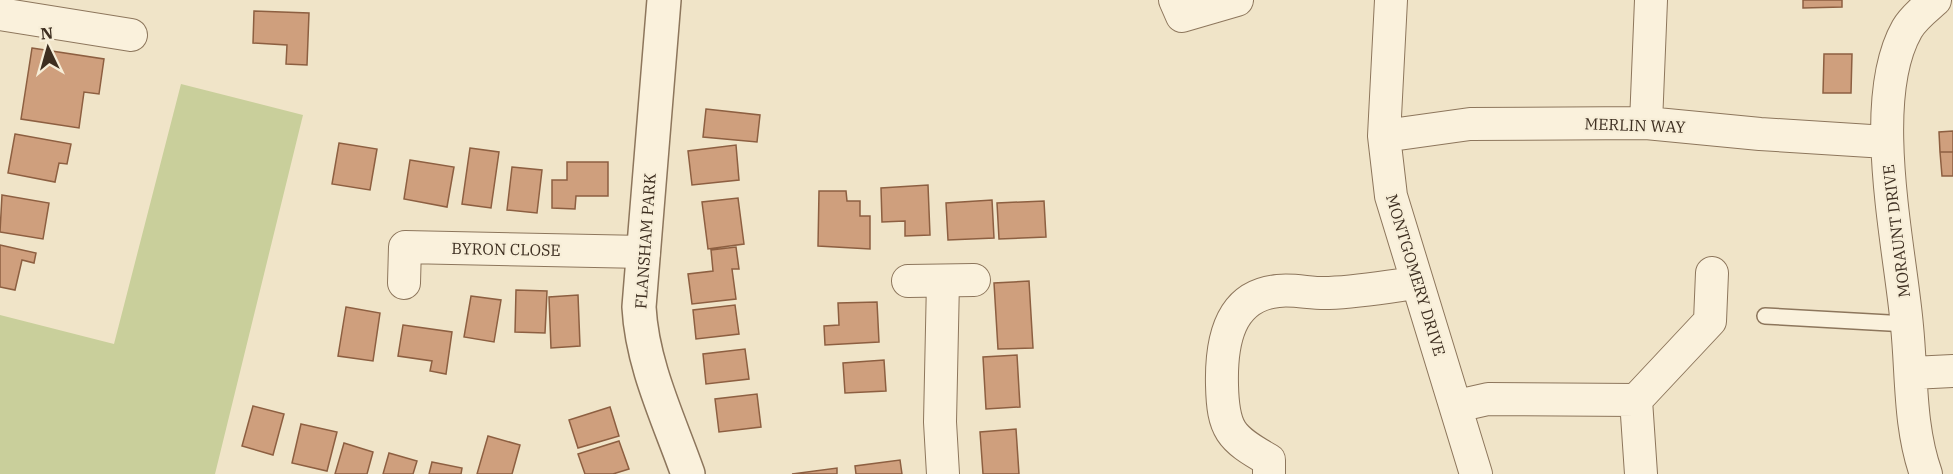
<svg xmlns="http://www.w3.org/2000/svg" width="1953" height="474" viewBox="0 0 1953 474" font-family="'IBM Plex Serif',serif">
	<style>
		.green { fill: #c9cf9b }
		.building { fill: #cf9f7d; stroke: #8d5f41; stroke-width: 1.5 }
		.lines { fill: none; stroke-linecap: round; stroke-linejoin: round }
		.service-casing { stroke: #8d765c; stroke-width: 18 }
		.minor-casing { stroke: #8d765c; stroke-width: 34 }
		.tertiary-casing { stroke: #8d765c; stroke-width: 36 }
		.service { stroke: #faf1dc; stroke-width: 15 }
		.minor { stroke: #faf1dc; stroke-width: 32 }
		.tertiary { stroke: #faf1dc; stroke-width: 33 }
		.labels { text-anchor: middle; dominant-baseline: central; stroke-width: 4.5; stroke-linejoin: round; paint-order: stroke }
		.street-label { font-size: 16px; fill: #3d2e20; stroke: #f7eed8 }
	</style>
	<rect width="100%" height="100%" fill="#f0e4c8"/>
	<path class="green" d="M181 84 303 115 215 474H0V315L114 344Z"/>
	<path class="building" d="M1803 0H1842V7L1803 8Z
		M254 11 309 13 307 65 286 64 287 45 253 43Z
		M32 48 104 59 99 94 84 92 79 128 21 119Z
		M1824 54H1852L1851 93H1823Z
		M706 109 760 115 757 142 703 137Z
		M1953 131V152H1940L1939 132Z
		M15 134 71 144 67 164 59 163 55 182 8 173Z
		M339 143 377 149 370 190 332 184Z
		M736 145 739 180 692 185 688 151Z
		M470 148 499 152 491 208 462 204Z
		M1940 152H1953V176H1942Z
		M410 160 454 167 447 207 404 199Z
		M567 162H608V196H576L575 209 552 208V180H567Z
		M512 167 542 170 537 213 507 210Z
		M928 185 930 235 905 236V221L882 222 881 188Z
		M819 191H846L847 201H860V216H870V249L818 246Z
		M2 195 49 203 43 239 0 232Z
		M738 198 744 244 708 249 702 202Z
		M992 200 994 238 948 240 946 203Z
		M1044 201 1046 237 999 239 997 203Z
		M0 245 36 253 34 263 22 260 15 290 0 287Z
		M736 247 739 269H732L736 299 692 304 688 274 713 271 711 250Z
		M1029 281 1033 348 998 349 994 283Z
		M516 290 547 291 545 333 515 332Z
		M578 295 580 346 551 348 549 297Z
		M471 296 501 300 494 342 464 337Z
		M877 302 879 342 825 345 824 326 839 325 838 303Z
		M735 305 739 334 696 339 693 310Z
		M346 307 380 313 373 361 338 356Z
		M403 325 452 332 446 374 430 371 432 361 398 356Z
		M745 349 749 379 706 384 703 354Z
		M1017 355 1020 407 986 409 983 357Z
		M884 360 886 391 845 393 843 363Z
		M757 394 761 427 719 432 715 399Z
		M253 406 284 414 273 455 242 446Z
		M610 407 619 436 578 448 569 420Z
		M301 424 337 432 327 471 292 463Z
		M1016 429 1019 474H983L980 432Z
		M488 436 520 445 512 474H477Z
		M619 441 629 469 613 474H585L578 454Z
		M344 443 373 452 367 474H335Z
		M389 453 417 461 413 474H383Z
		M900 460 902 474H856L855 466Z
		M432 462 462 468 461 474H429Z
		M837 468V474H792Z"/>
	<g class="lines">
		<g class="service-casing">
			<path id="service" d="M1765 316 1907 324"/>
		</g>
		<g class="minor-casing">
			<path id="minor" d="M1175 0 1182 16 1237 0
				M1391 0 1384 136 1391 196 1476 474
				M0 14 131 35
				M1646 123 1651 0
				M1384 136 1470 124 1646 123 1760 134 1886 142
				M908 281 974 280
				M943 281 940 422 943 474
				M404 283 405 247 644 252
				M1912 373 1953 371
				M1636 400 1641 474
				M1457 406 1488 399 1636 400 1710 321 1712 273
				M1269 474V460C1230 438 1223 430 1222 385 1221 344 1228 296 1278 291 1295 289 1312 294 1329 293 1358 292 1387 287 1415 283
				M1926 474C1909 426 1912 375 1907 326 1900 246 1866 101 1907 29 1913 18 1926 8 1935 0"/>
		</g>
		<g class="tertiary-casing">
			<path id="tertiary" d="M664 0 639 307C642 365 669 420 688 474"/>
		</g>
		<use href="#service" class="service"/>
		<use href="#minor" class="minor"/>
		<use href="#tertiary" class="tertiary"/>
	</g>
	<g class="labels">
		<g class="street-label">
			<text transform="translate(1635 125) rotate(2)">MERLIN WAY</text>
			<text transform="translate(1896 231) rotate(-97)">MORAUNT DRIVE</text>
			<text transform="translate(645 241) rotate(-86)">FLANSHAM PARK</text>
			<text transform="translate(506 249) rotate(1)">BYRON CLOSE</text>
			<text transform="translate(1416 275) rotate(73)">MONTGOMERY DRIVE</text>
		</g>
	</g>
	<g transform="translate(48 48) rotate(355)" stroke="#f7eed8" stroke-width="4.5" paint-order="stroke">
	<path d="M0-4.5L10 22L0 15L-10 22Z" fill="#3d2e20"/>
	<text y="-9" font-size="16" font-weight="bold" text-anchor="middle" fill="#3d2e20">N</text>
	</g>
</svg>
